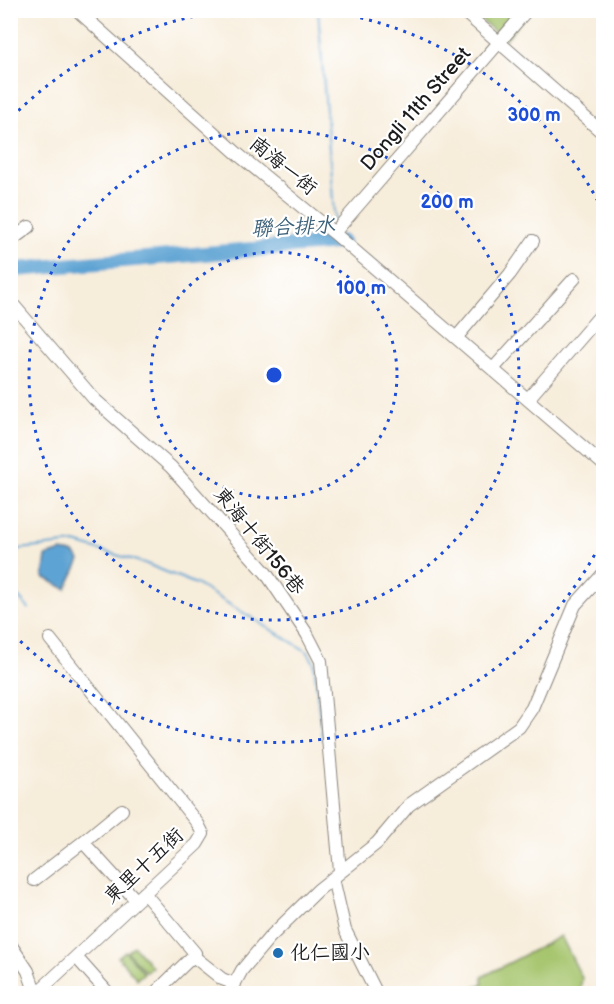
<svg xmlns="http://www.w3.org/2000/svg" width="614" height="1004" viewBox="0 0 614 1004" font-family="'Balsamiq Sans','LXGW WenKai TC',sans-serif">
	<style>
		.green { fill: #a5c46c; stroke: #607044; stroke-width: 1.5 }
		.water { fill: #5da3d3; stroke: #3c6078; stroke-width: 1.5 }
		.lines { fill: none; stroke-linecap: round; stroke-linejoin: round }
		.stream { stroke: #5da3d3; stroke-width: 2 }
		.river { stroke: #5da3d3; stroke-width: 15 }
		.minor-casing { stroke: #8a847c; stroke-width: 14 }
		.minor { stroke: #fff; stroke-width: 12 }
		.ring { fill: none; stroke: #1d4ed8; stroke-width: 3; stroke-dasharray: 3 6 }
		.poi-dot { fill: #1f6fb2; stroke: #fff; stroke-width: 2 }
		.labels { text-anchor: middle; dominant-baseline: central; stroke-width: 4.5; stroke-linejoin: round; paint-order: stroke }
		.street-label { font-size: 20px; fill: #1c1c1c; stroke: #fff }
		.poi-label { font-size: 20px; fill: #1c1c1c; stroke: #fff; text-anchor: start }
		.water-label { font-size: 21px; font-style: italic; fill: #3c6078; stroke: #fff }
		.centre { fill: #1d4ed8; stroke: #fff; stroke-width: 3 }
		.ring-label { font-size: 18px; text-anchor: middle; font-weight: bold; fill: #1d4ed8; stroke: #fff; stroke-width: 4.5; stroke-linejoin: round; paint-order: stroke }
	</style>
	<rect width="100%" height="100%" fill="#fff"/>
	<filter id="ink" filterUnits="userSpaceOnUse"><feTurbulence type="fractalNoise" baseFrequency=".0167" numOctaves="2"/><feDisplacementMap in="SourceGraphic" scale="12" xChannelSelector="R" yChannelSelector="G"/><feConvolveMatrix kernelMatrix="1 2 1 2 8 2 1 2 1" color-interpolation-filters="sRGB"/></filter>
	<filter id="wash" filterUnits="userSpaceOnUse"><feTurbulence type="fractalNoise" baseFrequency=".008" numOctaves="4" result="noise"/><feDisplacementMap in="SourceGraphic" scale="24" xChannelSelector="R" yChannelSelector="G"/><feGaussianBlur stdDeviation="1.35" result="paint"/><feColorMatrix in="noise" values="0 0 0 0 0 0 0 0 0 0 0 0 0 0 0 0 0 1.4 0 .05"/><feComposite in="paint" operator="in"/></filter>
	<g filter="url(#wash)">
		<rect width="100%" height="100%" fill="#f7eddb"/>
		<path class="green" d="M470 11H529L505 40Z
			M561 936 582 978 580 993H463L483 984 482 977Z
			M134 946 152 967 146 972 127 952Z
			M125 951 144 973 137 979 118 957Z"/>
		<path class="water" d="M61 551 74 553 80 560 66 589 43 577 46 556Z"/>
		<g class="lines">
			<path class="stream" d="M318 10 335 226
				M10 550 75 543 144 563 196 584 308 652 314 663 322 739
				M10 588 29 609"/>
			<path class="river" d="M10 270 342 242"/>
		</g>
	</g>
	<g filter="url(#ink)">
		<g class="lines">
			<g class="minor-casing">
				<path id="minor" d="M77 10 240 156 334 233 604 465
					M462 10 604 134
					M334 233 527 10
					M10 241 29 227
					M10 301 94 399 171 467 266 573 307 634 321 661 340 871
					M456 338 510 274 533 241
					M493 369 574 279
					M528 399 604 311
					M122 810 83 842 136 900
					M333 878 345 930 377 994
					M34 880 83 842
					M144 893 195 953 193 956
					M10 944 28 971 36 994
					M193 956 222 979 235 984
					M76 957 109 994
					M36 994 197 844 203 834 198 824 50 639
					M154 994 193 956
					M229 994 242 970 269 938 318 890 377 843 409 805 519 727 532 708 575 605 604 573"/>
			</g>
			<use href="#minor" class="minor"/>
		</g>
	</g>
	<g class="ring">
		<circle cx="274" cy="375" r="123"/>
		<circle cx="274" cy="375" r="245"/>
		<path d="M603 539A368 368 0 0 1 12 633M12 117A368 368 0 0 1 223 11M325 11A368 368 0 0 1 603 211"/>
	</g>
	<circle class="poi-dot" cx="278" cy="953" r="6"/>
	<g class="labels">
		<g class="street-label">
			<text transform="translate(416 109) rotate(-49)">Dongli 11th Street</text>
			<text transform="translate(283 166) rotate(39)">南海一街</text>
			<text transform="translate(259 541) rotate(51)">東海十街156巷</text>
			<text transform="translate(144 866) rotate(-43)">東里十五街</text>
		</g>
		<g class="poi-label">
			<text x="290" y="953">化仁國小</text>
		</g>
		<g class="water-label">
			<text transform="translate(293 227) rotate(-3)">聯合排水</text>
		</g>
	</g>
	<circle cx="274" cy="375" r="9" class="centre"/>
	<g class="ring-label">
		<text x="534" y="121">300 m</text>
		<text x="447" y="208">200 m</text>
		<text x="361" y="294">100 m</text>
	</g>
	<rect width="614" height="1004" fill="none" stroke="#fff" stroke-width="36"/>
</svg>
